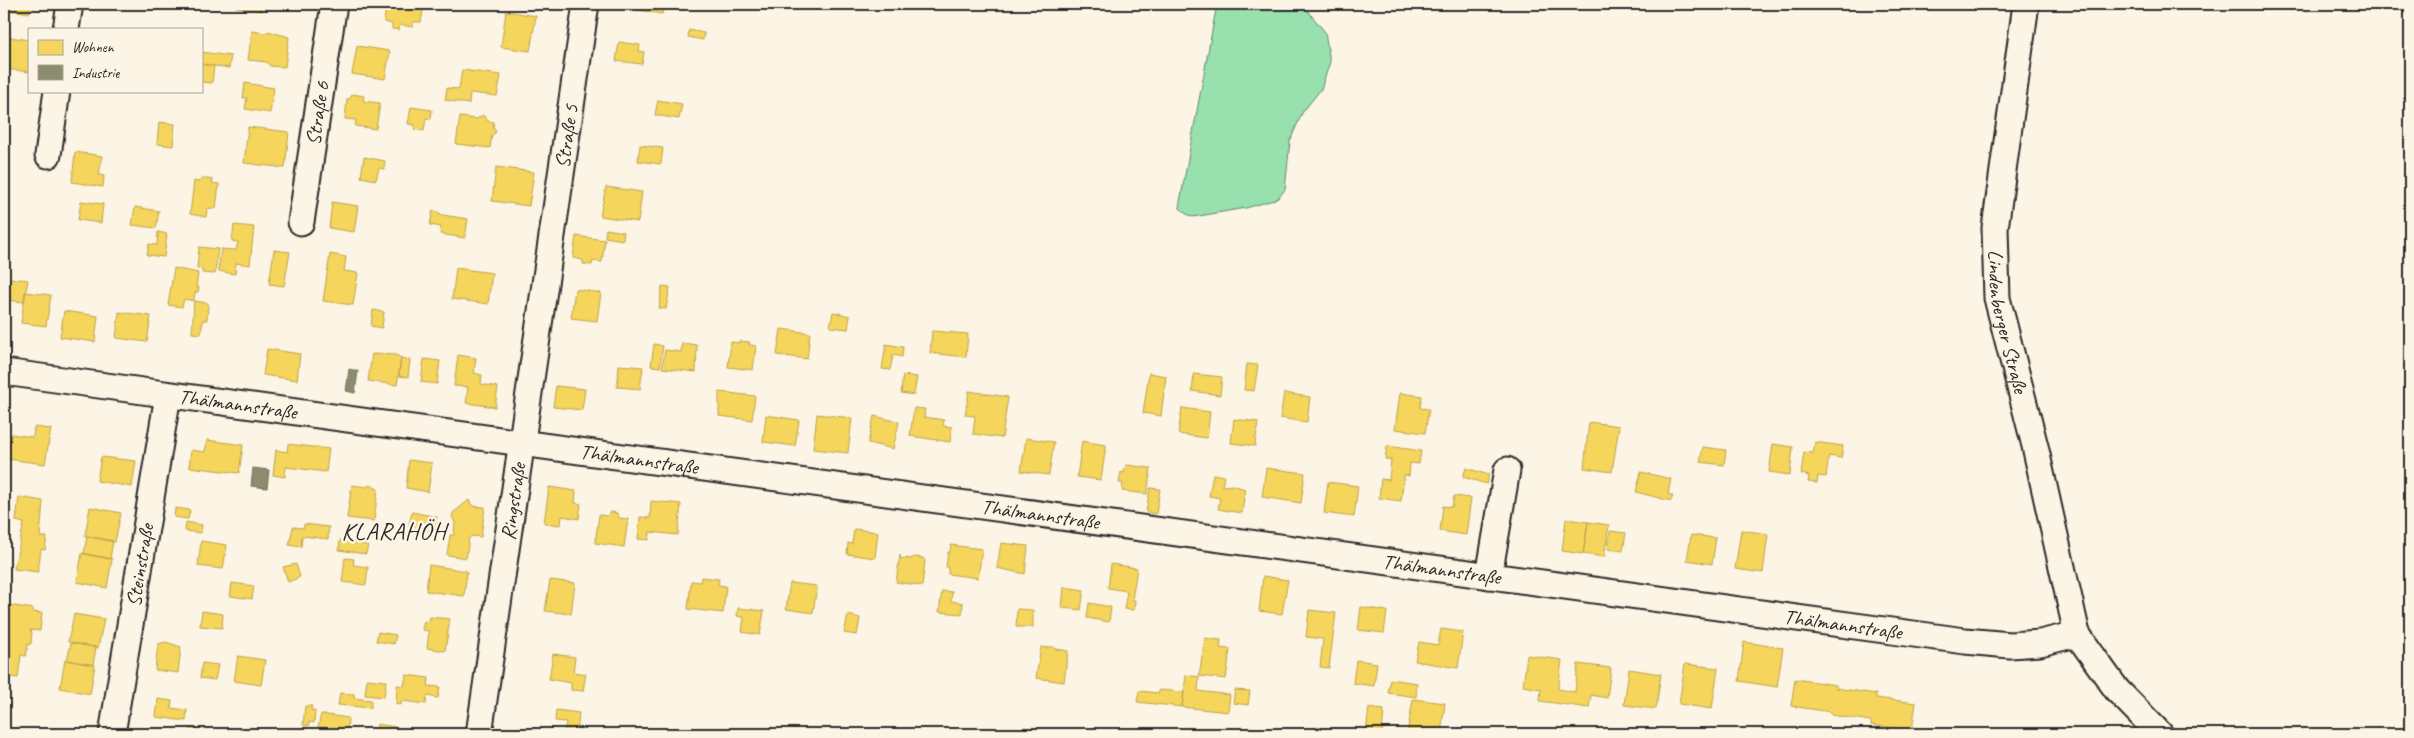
<svg xmlns="http://www.w3.org/2000/svg" width="2414" height="738" viewBox="0 0 2414 738" font-family="Caveat,sans-serif">
	<style>
		.green { fill: #98e0ad; stroke: #62866c }
		.homes { fill: #f6d55c; stroke: #b9a24d }
		.industry { fill: #8c8c6e; stroke: #6f6f5a }
		.lines { fill: none; stroke-linecap: round; stroke-linejoin: round }
		.stream { stroke: #63929c; stroke-width: 5.5 }
		.minor-casing { stroke: #2b2b2b; stroke-width: 29 }
		.minor { stroke: #fcf5e5; stroke-width: 25 }
		.labels { text-anchor: middle; dominant-baseline: central; stroke-width: 5; stroke-linejoin: round; paint-order: stroke }
		.street-label { font-size: 21px; fill: #2b2b2b; stroke: #fcf5e5 }
		.quarter-label { font-size: 24px; letter-spacing: 1px; fill: #2b2b2b; stroke: #fcf5e5 }
	</style>
	<rect width="100%" height="100%" fill="#fcf5e5"/>
	<filter id="ink" filterUnits="userSpaceOnUse"><feTurbulence type="fractalNoise" baseFrequency=".02" numOctaves="2"/><feDisplacementMap in="SourceGraphic" scale="10" xChannelSelector="R" yChannelSelector="G"/><feConvolveMatrix kernelMatrix="1 2 1 2 8 2 1 2 1" color-interpolation-filters="sRGB"/></filter>
	<g filter="url(#ink)">
		<path class="green" d="M1217 4H1302L1325 32 1330 62 1321 89 1302 113 1290 141 1285 190 1277 199 1246 208 1193 217 1185 213 1179 207Z"/>
		<path class="homes" d="M4 4H31L29 13 4 9Z
			M236 4H262L261 11 236 7Z
			M386 4 424 5 421 22H413V27L400 25 399 30 392 29V24L384 22Z
			M620 4H664L662 14 620 7Z
			M506 11 536 16 530 51 501 47Z
			M689 30 704 33 703 40 688 37Z
			M252 31 266 33 268 31 289 37 285 67 270 66 267 62 248 60Z
			M10 37 29 40V72L6 69Z
			M619 42 640 45 639 51 644 52 642 64 616 61Z
			M357 46 390 51 385 79 352 74Z
			M201 52 231 56 229 68 201 64Z
			M201 64 214 66 212 83 201 82Z
			M462 70 501 75 497 96 470 93 469 104 445 100 447 88 459 89Z
			M245 83 274 88 270 113 245 109 247 98H243Z
			M352 94 364 96 363 101 380 103 376 129 355 126 356 120 345 119 347 99H350Z
			M658 100 682 104 679 119 655 115Z
			M411 107 432 110 431 119 426 118 424 131 414 129 415 125 408 124Z
			M483 115 488 121 494 122 493 127 496 132 492 135 490 148 456 144 460 117 477 119Z
			M159 122 175 124 173 146 157 144Z
			M248 127 289 132 285 168 244 163Z
			M640 145 663 148 661 164 638 161Z
			M75 152 102 156 99 175 104 176 103 187 72 182Z
			M364 157 385 161 384 169 379 168 376 180 361 177Z
			M496 167 534 172 529 206 492 201Z
			M201 178 213 180 212 183 219 184 216 209 207 208 206 217 190 214 194 181 200 182Z
			M606 187 642 192 638 222 600 216Z
			M81 201 103 204 101 223 78 220Z
			M332 202 358 206 354 232 329 228Z
			M135 207 159 211 156 228 132 225Z
			M433 210 443 215 468 219 465 238 440 234 441 227 430 225Z
			M234 225 254 227 250 265 236 263 235 274 218 271 221 249 236 250 238 242 232 241Z
			M606 229 624 232 623 240 605 237Z
			M158 232 167 234 164 257 147 255 149 244 157 245Z
			M576 236 605 240 602 262 593 261 592 265 583 264V260L573 258Z
			M199 247 218 249 215 274 202 273V269L197 268Z
			M274 250 290 252 284 286 269 284Z
			M330 254 346 257 344 271 358 273 353 305 323 301Z
			M174 268 198 273 196 287H199L198 292H195L194 301 184 299 182 307 168 305Z
			M456 268 492 273 488 304 452 299Z
			M10 278 28 280 24 302 7 300Z
			M662 286 670 287 666 309 659 308Z
			M575 289 601 293 597 321 571 318Z
			M25 292 51 295 46 326 21 323Z
			M194 301 208 303 207 320H203L201 334 192 333Z
			M373 310 384 312 382 328 371 326Z
			M64 311 98 316 95 342 60 337Z
			M119 312 151 316 147 342 116 338Z
			M833 312 850 316 848 329 830 327Z
			M781 329 810 333 807 359 777 355Z
			M932 331 968 334 966 357 930 353Z
			M739 341 750 342 749 345 756 346 753 370 728 367 731 342 739 343Z
			M682 343 697 345 696 372 662 368 665 350 681 352Z
			M654 344 663 346 660 367 651 366Z
			M886 344 903 347 902 357 893 355 890 370 882 369Z
			M267 349 300 354 297 380 263 375Z
			M372 354 396 355 401 358 397 385 368 381Z
			M458 355 476 358 474 373 482 375 481 384 498 387 495 407 466 403 468 387 454 386Z
			M401 358 410 360 408 377 399 376Z
			M424 359 440 361 437 384 421 382Z
			M1247 364 1258 365 1254 391 1244 390Z
			M619 365 643 367 640 389 617 387Z
			M1149 373 1166 376 1161 416 1143 413Z
			M1194 374 1222 377 1220 395 1192 391Z
			M903 375 917 377 914 395 901 393Z
			M556 386 585 389 582 410 553 407Z
			M969 391 1008 397 1002 438 973 434 975 416 965 415Z
			M719 392 755 396 752 420 719 416Z
			M1284 393 1310 397 1307 422 1280 418Z
			M1400 393 1422 396 1420 408 1429 409 1425 433 1395 429Z
			M914 408 925 409 924 417 944 420 943 426 952 427 950 442 910 436Z
			M1182 408 1210 412 1207 438 1178 434Z
			M817 414 852 418 848 453 813 449Z
			M766 415 799 420 795 446 763 442Z
			M874 416 899 422 893 449 868 443Z
			M1234 419 1258 422 1255 446 1231 443Z
			M1589 422 1619 426 1612 472 1584 468Z
			M34 427 51 429 45 464 7 459 11 434 33 437Z
			M1026 438 1054 442 1049 475 1021 471Z
			M207 440 243 445 239 473 189 467 191 450 205 452Z
			M1082 441 1106 445 1101 480 1077 477Z
			M1815 442 1843 446 1841 458 1829 456 1826 477 1818 476 1817 483 1808 482 1809 476 1801 474 1804 452 1813 453Z
			M288 444 329 449 326 472 286 467 285 477 273 475 276 450 287 452Z
			M1773 444 1793 447 1790 475 1769 472Z
			M1387 446 1421 451 1419 464 1410 463 1409 476 1404 475 1401 501 1379 498 1381 479 1389 480 1391 460 1385 459Z
			M1703 447 1726 450 1724 465 1700 462Z
			M101 457 136 461 132 487 97 481Z
			M409 460 432 463 428 492 406 488Z
			M1126 465 1151 468 1147 494 1122 491 1123 483H1119L1121 472 1124 473Z
			M1266 468 1305 473 1301 503 1262 497Z
			M1466 468 1489 475 1487 484 1463 477Z
			M1641 472 1671 479 1668 494 1673 496 1671 501 1636 492Z
			M1213 474 1224 476 1222 486 1233 485 1245 489 1242 513 1218 509 1220 498 1209 496Z
			M1328 482 1358 486 1354 517 1324 513Z
			M352 485 366 487 370 485 378 489 374 521 347 518Z
			M549 487 576 491 575 503 581 504 579 519 562 516 561 525 544 523Z
			M1150 488 1160 489 1156 514 1146 512Z
			M1454 496 1471 498 1466 535 1440 531 1443 506 1452 507Z
			M19 497 43 501 40 537H47L45 550 41 549 38 572 14 569 24 523 16 521Z
			M469 500 472 506 485 507 481 537 472 536 469 538 466 558 447 555 450 535H454L455 522 452 517 453 513Z
			M651 501 681 504 678 535 650 532 649 540 638 539 640 517 650 518Z
			M90 507 121 513 115 542 85 536Z
			M175 508 190 510 188 519 174 517Z
			M412 512 437 517 433 533 408 528Z
			M611 512 617 513 619 518 628 519 624 547 595 543 599 515 607 516Z
			M1566 519 1588 522 1583 554 1562 551Z
			M186 522 202 525 201 533 185 531Z
			M1588 522 1609 525 1604 557 1583 554Z
			M304 524 329 527 328 539 302 536 301 547 289 545 293 527 304 528Z
			M854 529 878 532 875 558 847 554 848 543 852 544Z
			M1741 530 1768 534 1763 573 1735 569Z
			M1610 531 1626 533 1623 551 1608 549Z
			M1691 535 1716 538 1712 564 1687 560Z
			M87 536 113 541 110 559 84 554Z
			M340 540 368 545 366 554 339 550Z
			M201 541 227 545 223 569 198 566Z
			M1001 543 1028 546 1025 574 997 568Z
			M951 545 982 549 978 578 948 574V567H946L948 552H950Z
			M82 553 112 559 107 588 77 582Z
			M900 555V558L911 559 914 557 923 558 925 561 922 586 896 582Z
			M345 558 354 559 353 565 368 567 366 585 342 582Z
			M296 564 300 577 288 582 283 567Z
			M1111 564 1137 568 1132 600H1135L1134 610 1124 609 1127 591 1108 588Z
			M429 565 467 571 464 596 426 591Z
			M1263 576 1288 580 1282 614 1259 611Z
			M701 577 719 579 718 585 726 586 723 613 688 609 691 581 700 582Z
			M550 580 575 583 571 614 545 611Z
			M232 583 254 586 252 599 230 596Z
			M790 583 817 586 813 613 786 609Z
			M1064 587 1084 590 1081 610 1062 608Z
			M942 591 952 592 951 601 963 603 962 614 939 612Z
			M1089 603 1111 607 1109 622 1087 618Z
			M9 605 33 609 32 612 42 613 40 631 30 630 32 632 31 644H28L26 656 21 655 18 678 4 676V652L8 630 5 629Z
			M1361 607 1387 611 1384 633 1358 630Z
			M738 608 764 611 760 635 742 632 744 617 737 616Z
			M1017 609 1033 610V627H1016Z
			M1309 610 1336 613 1329 668 1320 667 1323 639 1306 637Z
			M202 611 223 614 222 628 200 626Z
			M74 614 104 619 98 648 68 642Z
			M848 615 860 618 857 635 844 633Z
			M430 617 450 619 445 651 427 648 429 631 422 630 424 621 429 622Z
			M1441 629 1463 632 1458 668 1415 661 1419 642 1438 645Z
			M378 632 396 635 394 644 376 641Z
			M1205 638 1221 640 1220 648 1230 649 1226 679 1199 676Z
			M166 642 181 647 178 673 155 670 158 644Z
			M1744 642 1783 648 1777 687 1739 681Z
			M71 643 96 647 93 665 67 660Z
			M1050 646 1056 649 1068 651 1064 682 1036 678 1041 647 1048 648Z
			M553 654 575 657 573 672 586 674 583 691 571 690V683L549 679Z
			M1527 655 1562 660 1558 689 1575 692 1578 664 1611 668 1607 698 1591 695 1589 708 1540 701 1541 689 1523 686Z
			M238 656 265 660 261 685 234 681Z
			M65 660 95 665 90 694 60 688Z
			M1356 660 1377 663 1374 686 1353 683Z
			M202 663 218 665 215 680 200 678Z
			M1685 664 1718 668 1712 709 1679 704Z
			M1629 669 1661 674 1656 709 1624 705Z
			M406 675 429 678 428 686 440 687 438 698 427 696 426 704 402 701 401 705 396 704 397 685 404 686Z
			M1186 675 1199 677 1198 691 1230 695 1228 712 1182 707Z
			M367 679 386 681 384 697 365 695Z
			M1390 679 1417 683 1416 697 1388 693Z
			M1795 679 1836 685V688L1876 694V698L1916 703 1912 730 1871 725V721L1831 715V712L1791 706Z
			M1159 690 1184 692 1182 707 1137 702 1139 691 1159 693Z
			M1235 690 1250 691 1248 705 1233 703Z
			M340 693 354 694V698L371 700V708L338 705Z
			M158 699 172 701 171 708 187 710 186 721 156 717Z
			M1413 699 1445 703 1441 734H1407Z
			M305 706H312L311 710 315 711 314 723 309 722V726L303 725Z
			M1369 708 1384 710 1382 733 1366 732Z
			M556 710 579 713 577 734H564L566 722 555 721Z
			M321 714 348 718 347 731 318 727Z
			M377 724 395 727 394 734H376Z
			M190 728 215 732V734H189Z"/>
		<path class="industry" d="M349 369 358 371 355 393 346 391Z
			M253 468 269 470 267 488 251 486Z"/>
		<g class="lines">
			<path class="stream" d="M830 4 847 7"/>
			<g class="minor-casing">
				<g id="minor">
					<path id="s1" d="M2026 4 1995 228 1997 298 2035 446 2077 634 2117 690 2160 734"/>
					<path d="M66 29 70 4"/>
					<path d="M48 155 57 91"/>
					<path id="s2" d="M301 222 334 4"/>
					<path id="s3" d="M4 372 1965 641 2010 645 2040 643 2077 634"/>
					<path d="M1489 576 1507 470"/>
					<path id="s4" d="M112 734 168 395"/>
					<path id="s5" d="M479 734 586 4"/>
				</g>
			</g>
			<use href="#minor" class="minor"/>
		</g>
	</g>
	<g class="labels">
		<g class="street-label">
			<text stroke="none"><textPath href="#s2" startOffset="110">Straße 6</textPath></text>
			<text stroke="none"><textPath href="#s5" startOffset="604">Straße 5</textPath></text>
			<text stroke="none"><textPath href="#s1" startOffset="321">Lindenberger Straße</textPath></text>
			<text stroke="none"><textPath href="#s3" startOffset="236">Thälmannstraße</textPath></text>
			<text stroke="none"><textPath href="#s3" startOffset="641">Thälmannstraße</textPath></text>
			<text stroke="none"><textPath href="#s5" startOffset="235">Ringstraße</textPath></text>
			<text stroke="none"><textPath href="#s3" startOffset="1046">Thälmannstraße</textPath></text>
			<text stroke="none"><textPath href="#s4" startOffset="171">Steinstraße</textPath></text>
			<text stroke="none"><textPath href="#s3" startOffset="1451">Thälmannstraße</textPath></text>
			<text stroke="none"><textPath href="#s3" startOffset="1856">Thälmannstraße</textPath></text>
		</g>
		<g class="quarter-label">
			<text x="394" y="531">KLARAHÖH</text>
		</g>
	</g>
	<rect width="2414" height="738" fill="none" stroke="#fcf5e5" stroke-width="20"/>
	<rect x="10" y="10" width="2394" height="718" fill="none" stroke="#2b2b2b" stroke-width="2" filter="url(#ink)"/>
	<rect x="28" y="28" width="175" height="65" fill="#fcf5e5" stroke="#a8a49b"/>
	<rect x="38" y="40" width="25" height="15" fill="#f6d55c" stroke="#a8a49b"/>
	<text x="72" y="52" font-size="15" fill="#2b2b2b">Wohnen</text>
	<rect x="38" y="65" width="25" height="15" fill="#8c8c6e" stroke="#a8a49b"/>
	<text x="72" y="78" font-size="15" fill="#2b2b2b">Industrie</text>
</svg>
